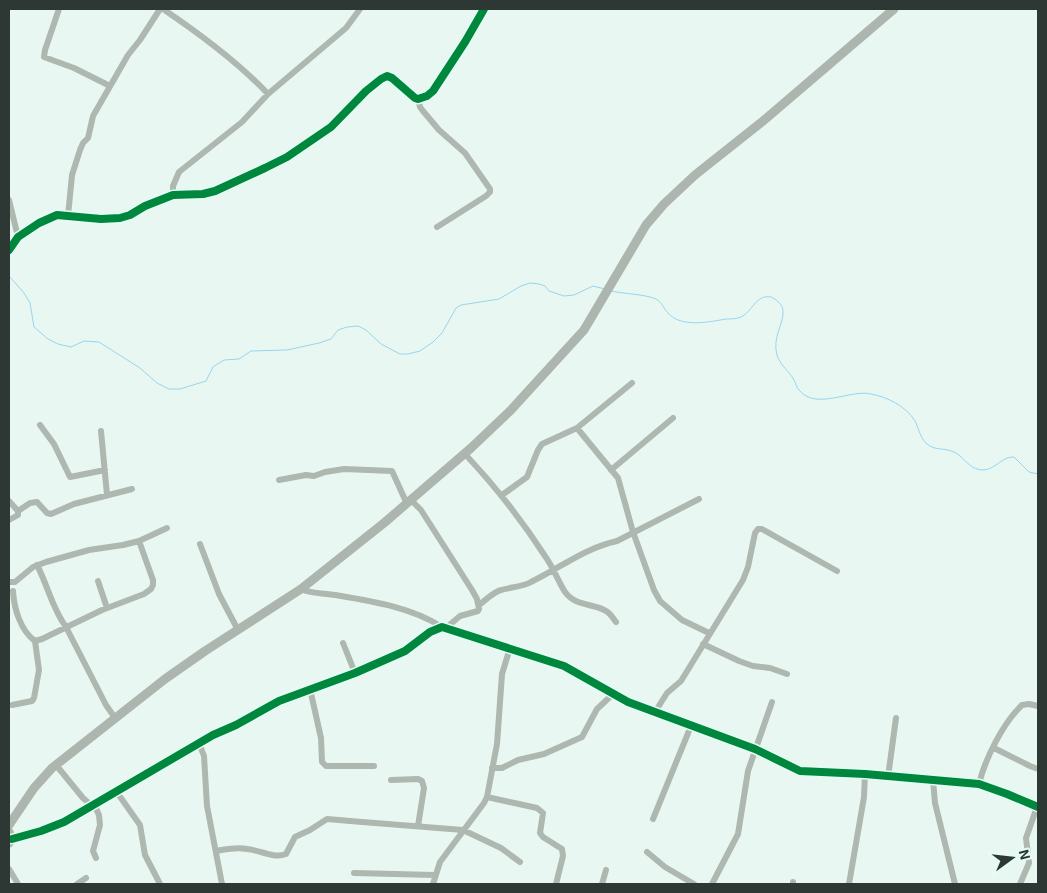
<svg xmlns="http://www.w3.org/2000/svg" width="1047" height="893" viewBox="0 0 1047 893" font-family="'Exo 2',sans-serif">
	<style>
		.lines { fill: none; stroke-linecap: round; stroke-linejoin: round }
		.stream { stroke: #98d5ed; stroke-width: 1 }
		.minor { stroke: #aeb7b0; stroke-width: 6 }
		.secondary { stroke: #acb6ae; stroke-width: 9 }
		.cycleway-casing { stroke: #e3fdf5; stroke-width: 11 }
		.cycleway { stroke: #00873e; stroke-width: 8 }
	</style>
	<rect width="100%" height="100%" fill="#e9f7f3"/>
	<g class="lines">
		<path class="stream" d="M9 276 24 293 30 303 34 327 48 339 58 344 71 347 84 341 99 342 140 368 157 383 169 389H180L206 381 213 367 224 360 239 359 251 351 287 350 319 343 331 339 338 330 347 327 358 326 366 330 381 344 400 354H408L420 351 433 342 442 333 456 308 461 305 499 299 521 286 530 283 539 284 545 286 549 291 564 296 574 295 593 286 605 289
			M611 291C624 294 644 294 656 299 663 303 663 308 668 313 681 328 709 322 726 319 730 319 737 319 741 317 752 312 756 294 771 297 776 299 783 305 783 311 784 324 772 337 777 355 780 365 789 371 794 380 796 383 796 387 799 390 816 411 850 389 871 394 887 397 906 406 915 421 919 429 920 438 927 444 936 452 947 446 959 455 966 461 972 470 983 470 995 470 1002 456 1014 457L1029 472 1038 474"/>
		<path class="minor" d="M59 9 45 50 44 57 74 68 110 86
			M163 9C200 34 237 61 268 94
			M418 99 420 107 423 111 439 130 465 153 490 189V192L486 196 437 227
			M173 195V186L179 172 242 122 268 94 346 28 360 9
			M9 200 18 237
			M68 216 72 175 80 150 83 143 88 138 93 116 128 55 140 40 160 9
			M9 250 18 237 39 223 57 215 101 219 120 218 130 215 145 206 173 195 203 194 215 191 265 168 287 157 331 127 366 91 381 79 387 76 392 78 415 98 418 99 427 96 433 91 465 42 484 9
			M40 425 54 444 70 477 105 470
			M577 428 618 478 633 532 654 590 660 601 682 620 709 633
			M101 431 107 495
			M465 454C495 486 521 519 545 556 553 567 559 583 565 592 576 607 593 603 606 611 610 613 613 618 616 622
			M611 470 673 418
			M279 480 306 475 314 476 325 472 344 469 392 471 407 504
			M502 495 527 477 538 450 542 444 577 428 632 383
			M411 500 421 510 472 590 477 599 479 609 478 611 460 616 447 627
			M9 501 18 511V515L9 520
			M18 511 30 503 37 502 47 513 51 514 74 504 132 489
			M200 544 219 594 238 630
			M37 565C48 586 52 608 66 627L106 705 115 718
			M98 581 107 608
			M9 582H15L33 567 46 562 89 550 123 545 139 541 167 528
			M301 589C312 594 324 593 335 595 371 601 411 607 442 627
			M13 591C14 608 20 630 35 641L42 639 102 610 144 594 151 589 153 585V580L139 541
			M479 605C486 600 493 592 501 590 511 587 522 587 531 582 560 568 585 548 617 541L699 499
			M343 643 355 673
			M703 644 739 661 753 666 770 668 787 674
			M310 689 321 738 322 762 326 766H374
			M12 705 32 701 34 698 39 670 35 641
			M655 712 667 693 681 681 743 580 748 567 755 533 758 529H762L837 571
			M199 743 204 756 207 806 222 884
			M994 748 1030 766 1038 769
			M56 765 83 798 91 805
			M492 768H502L518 760 544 754 582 737 597 709 613 694
			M888 777 896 718
			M391 780 418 779 422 781 424 788 418 826
			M933 780 935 803 955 884
			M979 784C985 759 1003 723 1022 705L1029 704 1038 706
			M116 791 140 825 145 855 160 884
			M487 797 537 808 543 813 540 833 543 837 562 849 563 856 556 884
			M94 804 99 815 100 825 93 851 96 858
			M653 819 691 726
			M12 839 41 831 64 822 213 735 236 725 279 701 355 673 405 651 430 632 442 627 564 666 628 702 755 749 800 771 865 774 979 784 1007 794 1038 807
			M216 851C226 849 237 847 247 849 260 850 273 859 286 854L295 837 310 830 327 819 350 821 463 830 501 848 520 862
			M647 852 665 867 694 884
			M9 869 18 884
			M354 873 435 875
			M77 884 86 878
			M433 884 440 862 484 803 487 797 497 744 502 674 510 648
			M602 884 606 870
			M712 884 738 834 748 771 772 702
			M793 884V882
			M849 884 864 797 865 774
			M1020 884 1029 863 1026 838 1037 807"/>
		<path class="secondary" d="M9 825 34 788 52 768 165 679 205 651 301 589 384 523 471 448 511 410 584 330 646 225 664 204 695 175 763 121 894 9
			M9 832 12 839 9 843"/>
		<g class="cycleway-casing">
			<path id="cycleway" d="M9 250 18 237 39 223 57 215 101 219 120 218 130 215 145 206 173 195 203 194 215 191 265 168 287 157 331 127 366 91 381 79 387 76 392 78 415 98 418 99 427 96 433 91 465 42 484 9
				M12 839 41 831 64 822 213 735 236 725 279 701 355 673 405 651 430 632 442 627 564 666 628 702 755 749 800 771 865 774 979 784 1007 794 1038 807"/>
		</g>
		<use href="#cycleway" class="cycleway"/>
	</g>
	<rect width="1047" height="893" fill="none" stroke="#2d3734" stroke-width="20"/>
	<g transform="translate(1012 858) rotate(75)" stroke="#e3fdf5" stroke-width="4" paint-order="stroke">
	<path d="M0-4L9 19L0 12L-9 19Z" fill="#2d3734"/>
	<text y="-8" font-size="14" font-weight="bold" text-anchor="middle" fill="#2d3734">N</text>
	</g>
</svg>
